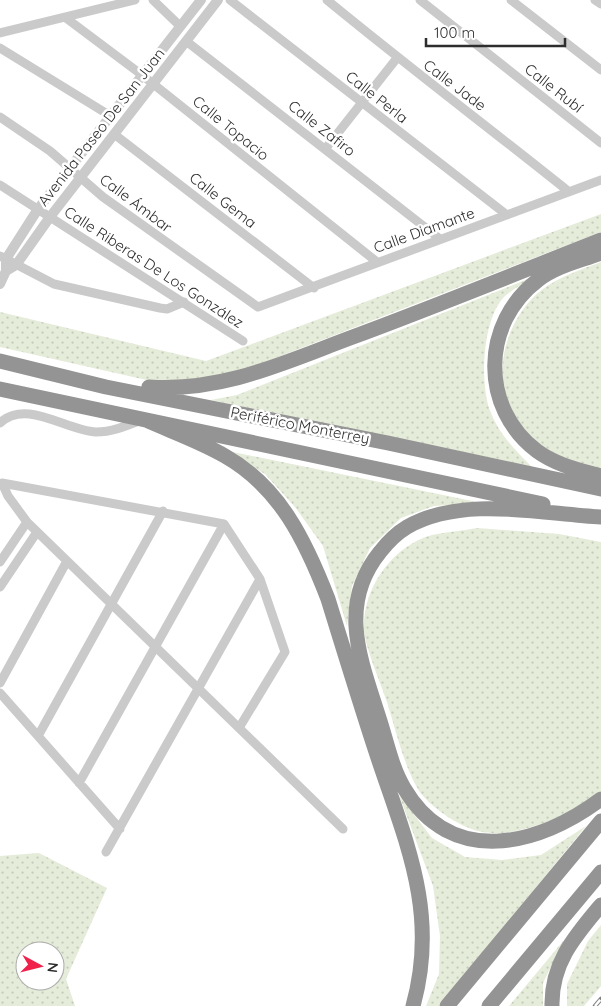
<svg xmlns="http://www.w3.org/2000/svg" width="601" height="1006" viewBox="0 0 601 1006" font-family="Quicksand,sans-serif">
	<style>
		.grass { fill: url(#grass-dots); fill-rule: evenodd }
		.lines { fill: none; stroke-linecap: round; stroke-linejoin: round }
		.minor { stroke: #cacaca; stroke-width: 9 }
		.tertiary { stroke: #cacaca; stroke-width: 10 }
		.motorway { stroke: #949494; stroke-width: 15 }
		.rail-casing { stroke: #828282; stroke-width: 4.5 }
		.rail { stroke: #fff; stroke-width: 2.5; stroke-dasharray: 8; stroke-linecap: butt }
		.labels { text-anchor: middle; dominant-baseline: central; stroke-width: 5; stroke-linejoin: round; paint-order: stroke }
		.street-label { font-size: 15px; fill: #2d2d2d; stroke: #fff }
	</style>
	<defs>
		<pattern id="grass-dots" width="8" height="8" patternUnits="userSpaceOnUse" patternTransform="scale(1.25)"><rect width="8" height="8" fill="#e5ecd9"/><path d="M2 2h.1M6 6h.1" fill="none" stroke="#c5cbbb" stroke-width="1.8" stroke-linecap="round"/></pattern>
	</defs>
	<rect width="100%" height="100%" fill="#fff"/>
	<path class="grass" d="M601 214V232L229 376 192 382 151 381 0 347V312L206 361Z
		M601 262V470C574 464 544 452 524 431 486 392 501 320 543 289 559 277 582 269 601 262Z
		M548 271C535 278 516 286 505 296 482 318 479 386 491 413 500 436 518 453 535 470L211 400 237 395Z
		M228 451 482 503 434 506 401 518 370 548 352 586 347 626 323 546 295 507 265 474Z
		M477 528 559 534 601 542V791C578 814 514 839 482 832 462 828 438 812 424 797 407 779 395 727 387 702 381 684 365 647 364 630 362 589 392 546 432 535 446 532 462 531 477 528Z
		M399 795 432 838 465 857 502 860 541 855 586 826 439 1006H426L439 974 440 936 433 886Z
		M39 853 107 888 66 979 75 1006H0V856ZM25 951H55V981H25Z
		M601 925V986L584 1006H567V984L588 941Z
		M564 940 543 983V1006H509Z"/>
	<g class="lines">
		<path class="minor" d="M153 0 180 26
			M230 0 507 215
			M327 0C406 65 488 127 568 191
			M420 0 601 143
			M511 0 601 70
			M595 0 601 4
			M66 18 142 75 377 262
			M0 33 135 0
			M186 41 440 239
			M0 48 109 115
			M0 117 50 151 103 197 258 307 601 180
			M114 134 314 288
			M326 148 397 58
			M0 185 243 341
			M0 256 54 284 160 308 167 309 184 302
			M0 423C26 398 67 431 96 432 112 432 126 426 141 420
			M2 483 8 496 27 522 343 829
			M2 483 224 524 260 579 285 652 239 728
			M0 562 27 522
			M0 587 37 532
			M0 683 67 561
			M0 693 120 829
			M38 736 163 511
			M79 783 224 524
			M106 852 260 579"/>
		<path class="tertiary" d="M6 271 16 265 50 217 218 0
			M0 284 6 271V259L38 209 201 0"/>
		<path class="motorway" d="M601 253C580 261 556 266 538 280 481 323 480 408 537 451 556 465 579 470 601 476
			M0 361 106 387 388 443 601 489
			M149 387C222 392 283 363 350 338 434 307 517 273 601 240
			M0 389 543 504
			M148 421C173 432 201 442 225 456 280 487 306 542 328 599 344 651 360 703 377 755 406 842 439 913 413 1006
			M601 517C541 514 463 495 407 527 397 533 387 543 380 552 336 606 362 663 380 721 387 743 392 768 404 788 451 868 539 846 601 799
			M447 1006 601 821
			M489 1006 601 872
			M552 1006C551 963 575 936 601 905"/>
		<g class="rail-casing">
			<path id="rail" d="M595 1006 601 999"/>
		</g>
		<use href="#rail" class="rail"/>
	</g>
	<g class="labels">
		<g class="street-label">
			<text transform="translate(455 85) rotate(37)">Calle Jade</text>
			<text transform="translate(554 88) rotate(38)">Calle Rubí</text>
			<text transform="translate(377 97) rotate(38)">Calle Perla</text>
			<text transform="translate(101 127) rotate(-52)">Avenida Paseo De San Juan</text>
			<text transform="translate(231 128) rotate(39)">Calle Topacio</text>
			<text transform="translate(322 128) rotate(38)">Calle Zafiro</text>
			<text transform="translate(223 200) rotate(38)">Calle Gema</text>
			<text transform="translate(136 203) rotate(37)">Calle Ámbar</text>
			<text transform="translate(424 230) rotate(-20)">Calle Diamante</text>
			<text transform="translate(154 267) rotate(33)">Calle Riberas De Los González</text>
			<text transform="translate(300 425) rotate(11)">Periférico Monterrey</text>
		</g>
	</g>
	<g transform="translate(40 966) rotate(97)"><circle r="24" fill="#ffffff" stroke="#ababab"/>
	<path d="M0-4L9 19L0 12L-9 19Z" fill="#f0224c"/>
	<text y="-8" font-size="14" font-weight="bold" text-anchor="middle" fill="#2d2d2d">N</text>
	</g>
	<path d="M426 38v8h139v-8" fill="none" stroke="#2d2d2d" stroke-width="2.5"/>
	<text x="434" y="38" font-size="15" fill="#2d2d2d" stroke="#ffffff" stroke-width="4" paint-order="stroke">100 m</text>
</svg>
